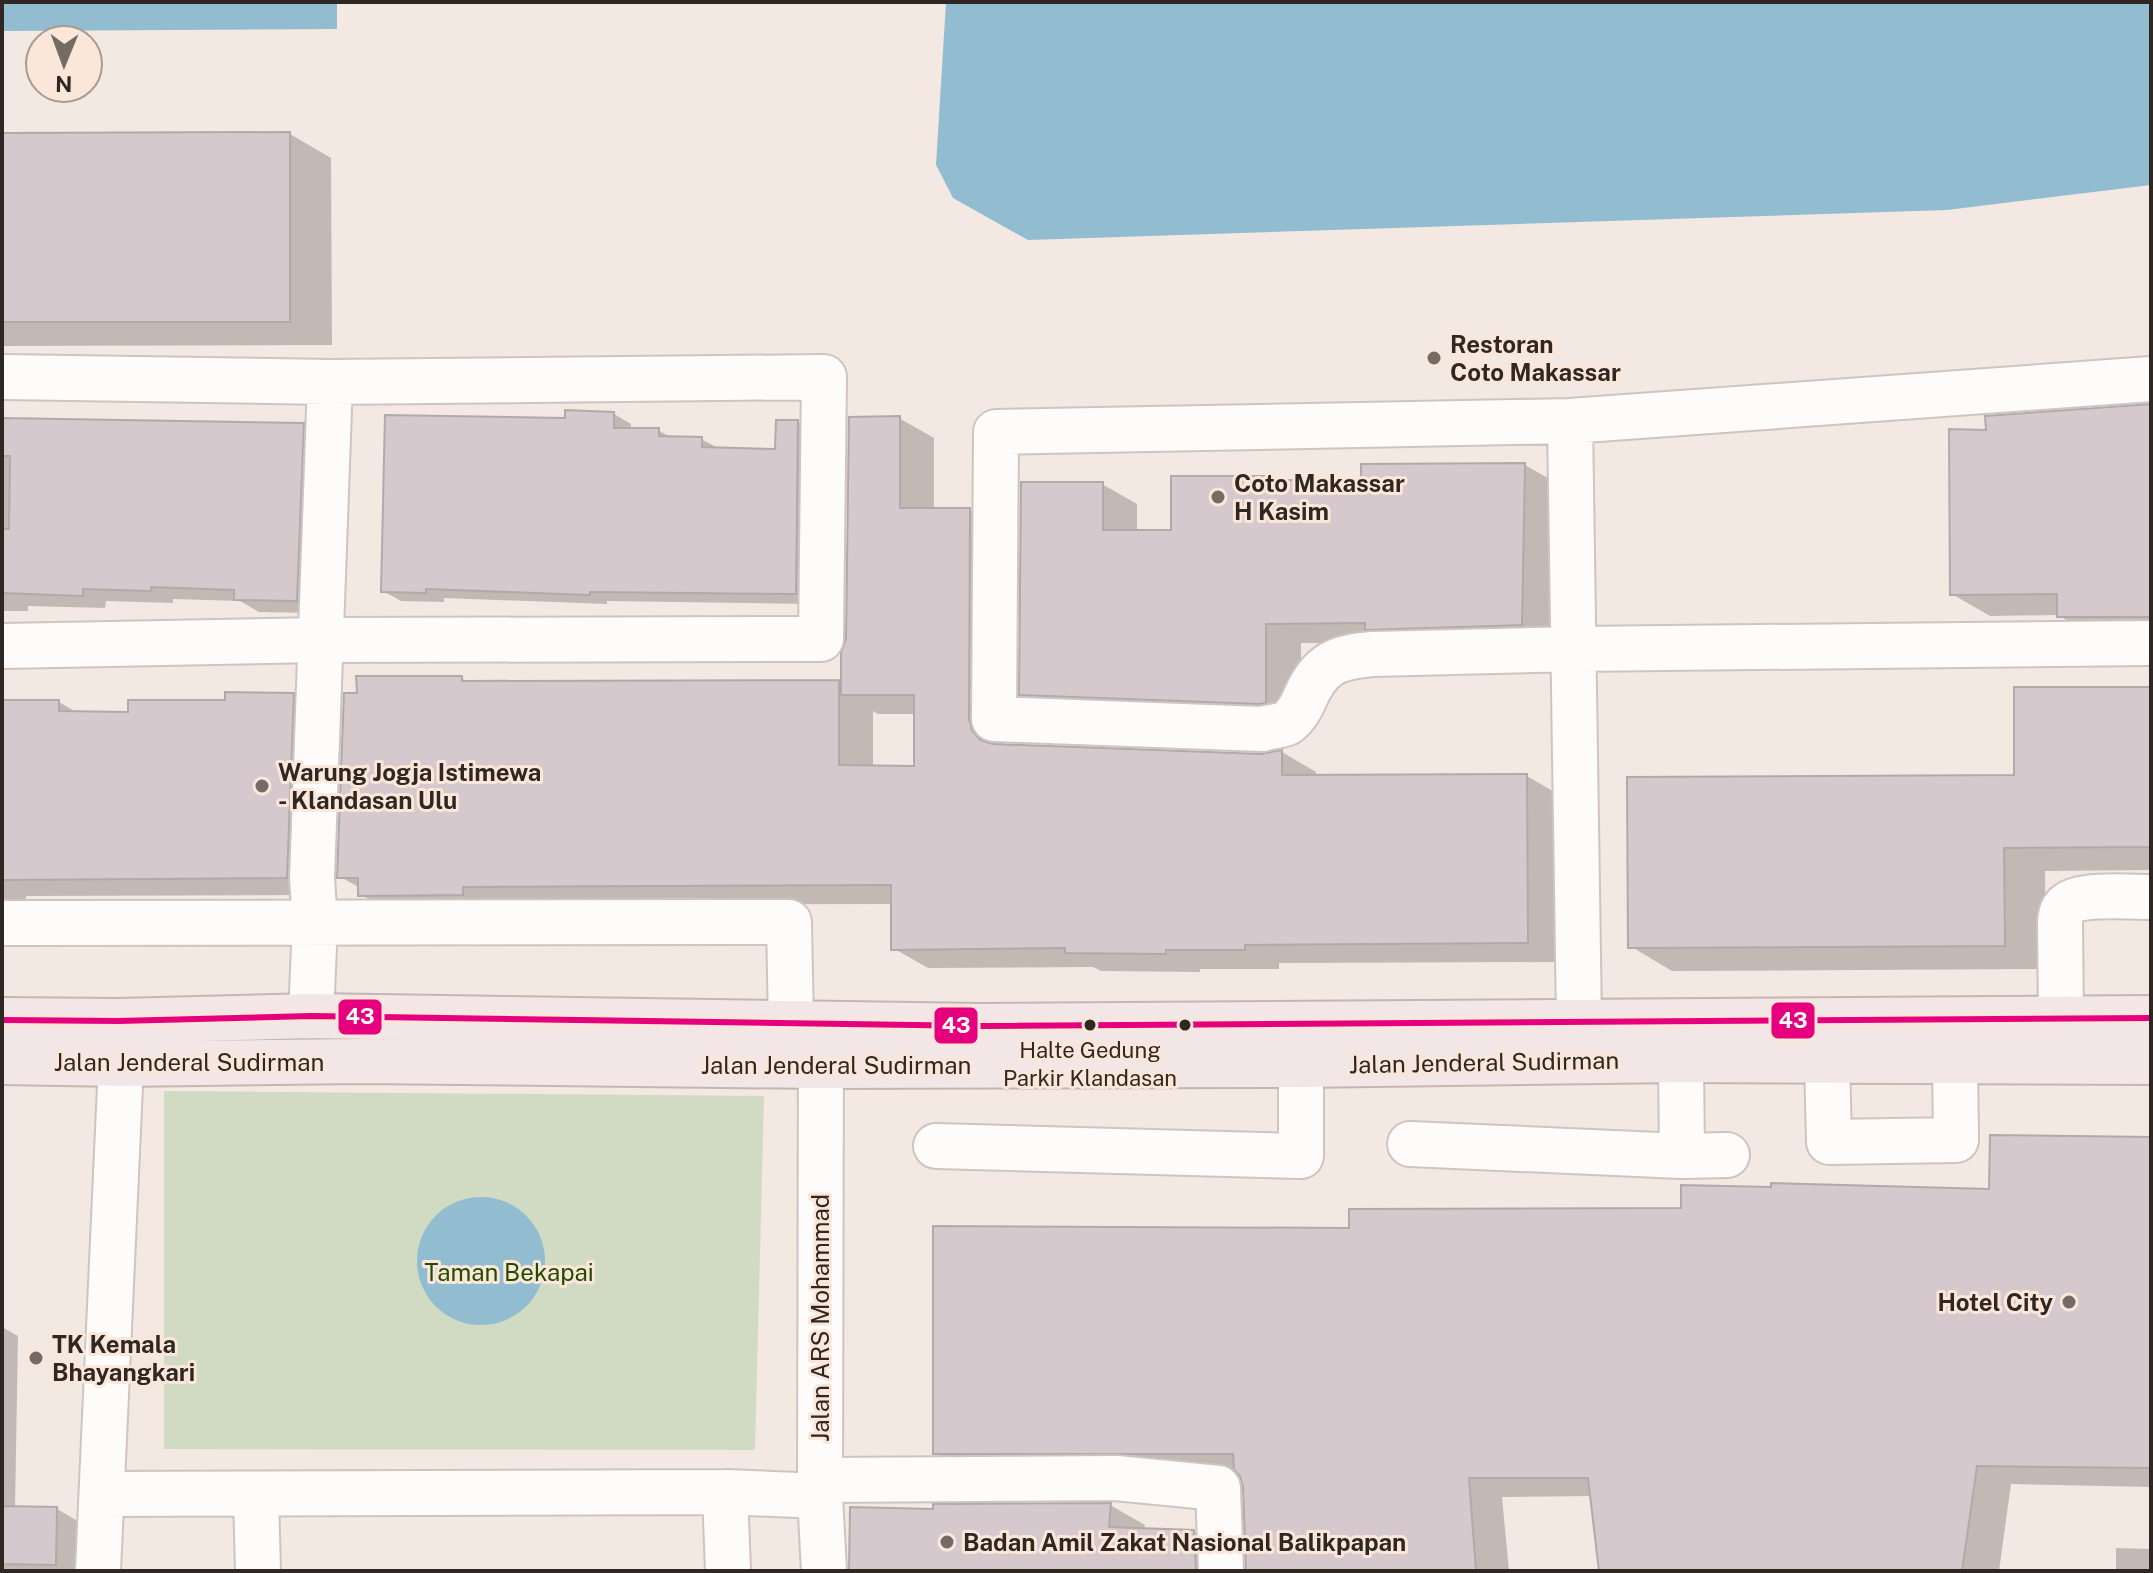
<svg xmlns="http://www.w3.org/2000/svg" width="2153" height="1573" viewBox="0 0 2153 1573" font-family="'Public Sans',sans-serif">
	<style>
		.green { fill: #d1dac3 }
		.water { fill: #92bcd0 }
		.shadow { fill: #0003; fill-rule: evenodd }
		.building { fill: #d6c9ce; stroke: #b2a9a9; stroke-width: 2 }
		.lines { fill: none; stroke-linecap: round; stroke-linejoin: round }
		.minor-casing { stroke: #cec5c0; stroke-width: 48 }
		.highway-casing { stroke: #c5b5b4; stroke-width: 48 }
		.minor { stroke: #fdfcfb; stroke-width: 44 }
		.highway { stroke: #f2e6e7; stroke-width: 44 }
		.bus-1-casing { stroke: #fbe6da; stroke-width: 12 }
		.bus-1 { stroke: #e5007d; stroke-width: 6 }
		.poi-dot { fill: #746b65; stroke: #fbe6da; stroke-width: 3 }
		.bus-dot { fill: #2f2722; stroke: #fbe6da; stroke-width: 3 }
		.labels { text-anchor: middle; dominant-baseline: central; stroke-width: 6; stroke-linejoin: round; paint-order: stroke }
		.bus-label { font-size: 22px; fill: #2f2722; stroke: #fbe6da }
		.poi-label { font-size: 24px; font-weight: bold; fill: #2f2722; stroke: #fbe6da; text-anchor: start }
		.street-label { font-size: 24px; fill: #2f2722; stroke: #fbe6da }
		.park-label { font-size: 24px; fill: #224b00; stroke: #fbe6da }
		.line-badge { stroke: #fbe6da; stroke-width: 3 }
		.badge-label { font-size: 22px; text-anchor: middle; font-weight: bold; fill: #fff }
	</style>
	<rect width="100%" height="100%" fill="#f3e8e2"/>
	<path class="green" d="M164 1091 764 1096 755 1450 164 1449Z"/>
	<path class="water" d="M2 2H337V29L2 31Z
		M946 2H2151V185L1947 210 1028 240 953 198 936 165Z
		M417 1261a64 64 0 1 1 128 0a64 64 0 1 1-128 0Z"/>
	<path class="shadow" d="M290 134 331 158 332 345 2 346V135Z
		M2151 407V637L2097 638 2058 615 1990 616 1952 594 1988 432Z
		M614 414 631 424V430H658L672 438 701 439 720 449 777 451 798 422 816 433 814 604 607 601V604L444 598V602L401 601 383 591 567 421Z
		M899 418 934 438V510H970L1004 530 1005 746 1261 756 1282 752 1316 772V777L1527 776 1561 796V962L1279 963V969H1200V972L1101 971 1093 967 928 968 893 948V904L497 905 394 914 360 894V888L339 876 461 678 471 683 838 682 843 685ZM873 711 878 714H916V768L873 767Z
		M2 420 303 425 326 438 320 613 259 612 240 601 173 599V603L106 601 105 608 28 606V611H2Z
		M1525 465 1560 485 1557 645 1301 643V722L1056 714 1021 694 1102 484 1137 504V532H1173L1264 478 1271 482H1363Z
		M2151 689V870L2045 871 2046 969 1672 971 1630 946 2016 777Z
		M293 695 324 713 317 895 26 896V908H2V697L9 702H59L78 713 130 714Z
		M2151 1139V1487L2011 1484 1999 1571H1601L1592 1496 1502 1497 1509 1571H1248L1245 1486 1240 1473H969L935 1453 1351 1230 1991 1191Z
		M2 1327 18 1336 15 1508 57 1509 98 1533V1571H2Z
		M1110 1505 1145 1525 1144 1530 1194 1532 1228 1552 1229 1571H850L935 1511Z
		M2116 1548 2151 1549V1571H2116Z"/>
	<path class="building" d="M290 132V322H2V133Z
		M2151 404V617H2057V594L1950 595 1949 429 1986 430 1985 416Z
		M565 410 614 412V428H659V436L702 437V447L775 449 776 420H798L796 594 590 592V595L426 589V593L381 592 385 415 565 418Z
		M900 416V508H970L969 719 972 730 980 740 993 744 1261 754 1282 750V775L1527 774 1528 943 1245 945V950H1166V954L1065 953V948L891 950V885L463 887V895L358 896V878H337L344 693H357L356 676H462V681L839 680V765L914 766V695H841V653L846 639 849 417Z
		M2 418 304 423 297 601 234 600V590L151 587V591L83 589V596L2 593V529H9L10 456H2Z
		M1525 463 1522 625 1365 630V623L1266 624V703L1259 704 1019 695 1021 482H1103V530H1171V476H1264V480H1361V464Z
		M2014 687H2151V847L2004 848 2005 946 1628 948 1627 777 2014 775Z
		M225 692 294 693 287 878 2 880V700H59V711L128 712V700H225Z
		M1990 1135 2151 1137V1468L1977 1466 1962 1571H1599L1588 1478H1469L1476 1571H1246L1243 1487 1240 1476 1234 1470 1233 1454H933V1226L1349 1228V1209L1681 1208V1185L1771 1187V1183L1989 1189Z
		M1111 1503 1109 1527 1194 1530 1196 1571H849L850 1507 933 1509V1504Z
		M2 1506 57 1507 56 1565 2 1564Z"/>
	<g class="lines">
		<g class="minor-casing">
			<path id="minor" d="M2 377 330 382 824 377 821 639 322 640 2 646
				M2151 379 1570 421 996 432 994 719 1262 729C1269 727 1280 726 1287 723 1296 717 1301 707 1305 698 1320 663 1337 657 1373 654L1575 649 2151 643
				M1570 421 1579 1022
				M2 923 789 922 791 1025
				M311 1016 315 923 312 878 330 382
				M2061 1019 2060 921C2061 914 2062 908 2068 904 2082 893 2132 897 2151 897
				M821 1028 820 1496 824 1571
				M1681 1060 1682 1156
				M1827 1060 1829 1142 1956 1140 1955 1061
				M1410 1144 1682 1156 1727 1155
				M936 1146 1301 1156V1065
				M820 1480 1116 1478 1218 1488 1221 1571
				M725 1492 728 1571
				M102 1494 725 1492 820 1496
				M256 1495 258 1571
				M98 1571 121 1064"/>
		</g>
		<g class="highway-casing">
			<path id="highway" d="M2 1020 118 1021 311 1016 982 1026 2151 1018
				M2 1062 121 1064 362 1061 820 1066 1301 1065 1681 1060 2151 1062"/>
		</g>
		<use href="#minor" class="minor"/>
		<use href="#highway" class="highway"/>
		<g class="bus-1-casing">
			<path id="bus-1" d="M2 1020 118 1021 311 1016 982 1026 2151 1018"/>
		</g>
		<use href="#bus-1" class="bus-1"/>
	</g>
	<g class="poi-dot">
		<circle cx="1434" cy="358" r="8"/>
		<circle cx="1218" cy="497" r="8"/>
		<circle cx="262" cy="786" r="8"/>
		<circle cx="2069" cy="1302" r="8"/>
		<circle cx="36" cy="1358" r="8"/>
		<circle cx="947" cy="1542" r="8"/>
	</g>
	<g class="bus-dot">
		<circle cx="1090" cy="1025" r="7"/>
		<circle cx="1185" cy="1025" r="7"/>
	</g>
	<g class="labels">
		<g class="bus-label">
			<text x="1090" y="1050">Halte Gedung<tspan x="1090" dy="28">Parkir Klandasan</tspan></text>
		</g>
		<g class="poi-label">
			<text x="1450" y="344">Restoran<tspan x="1450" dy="28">Coto Makassar</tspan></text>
			<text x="1234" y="483">Coto Makassar<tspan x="1234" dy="28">H Kasim</tspan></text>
			<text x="278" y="772">Warung Jogja Istimewa<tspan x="278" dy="28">- Klandasan Ulu</tspan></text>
			<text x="2053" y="1302" text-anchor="end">Hotel City</text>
			<text x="52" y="1344">TK Kemala<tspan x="52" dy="28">Bhayangkari</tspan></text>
			<text x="963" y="1542">Badan Amil Zakat Nasional Balikpapan</text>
		</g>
		<g class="street-label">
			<text x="189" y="1062">Jalan Jenderal Sudirman</text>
			<text transform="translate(1484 1062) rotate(-1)">Jalan Jenderal Sudirman</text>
			<text x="836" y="1065">Jalan Jenderal Sudirman</text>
			<text transform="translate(820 1318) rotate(-90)">Jalan ARS Mohammad</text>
		</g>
		<g class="park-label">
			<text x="509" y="1272">Taman Bekapai</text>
		</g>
	</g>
	<g class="line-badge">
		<rect x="337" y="998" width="46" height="38" rx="8" fill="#e5007d"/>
		<rect x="1770" y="1001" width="46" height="39" rx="8" fill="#e5007d"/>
		<rect x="933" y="1006" width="46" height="39" rx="8" fill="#e5007d"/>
	</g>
	<g class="badge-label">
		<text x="360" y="1024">43</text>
		<text x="1793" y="1028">43</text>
		<text x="956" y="1033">43</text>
	</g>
	<rect width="2153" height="1573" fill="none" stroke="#2f2722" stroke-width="8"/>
	<g transform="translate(64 64) rotate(181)"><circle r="38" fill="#fbe6da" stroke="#a99a90" stroke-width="2"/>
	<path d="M0-6L14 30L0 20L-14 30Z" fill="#746b65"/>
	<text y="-12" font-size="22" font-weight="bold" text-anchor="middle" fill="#2f2722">N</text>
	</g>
</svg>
